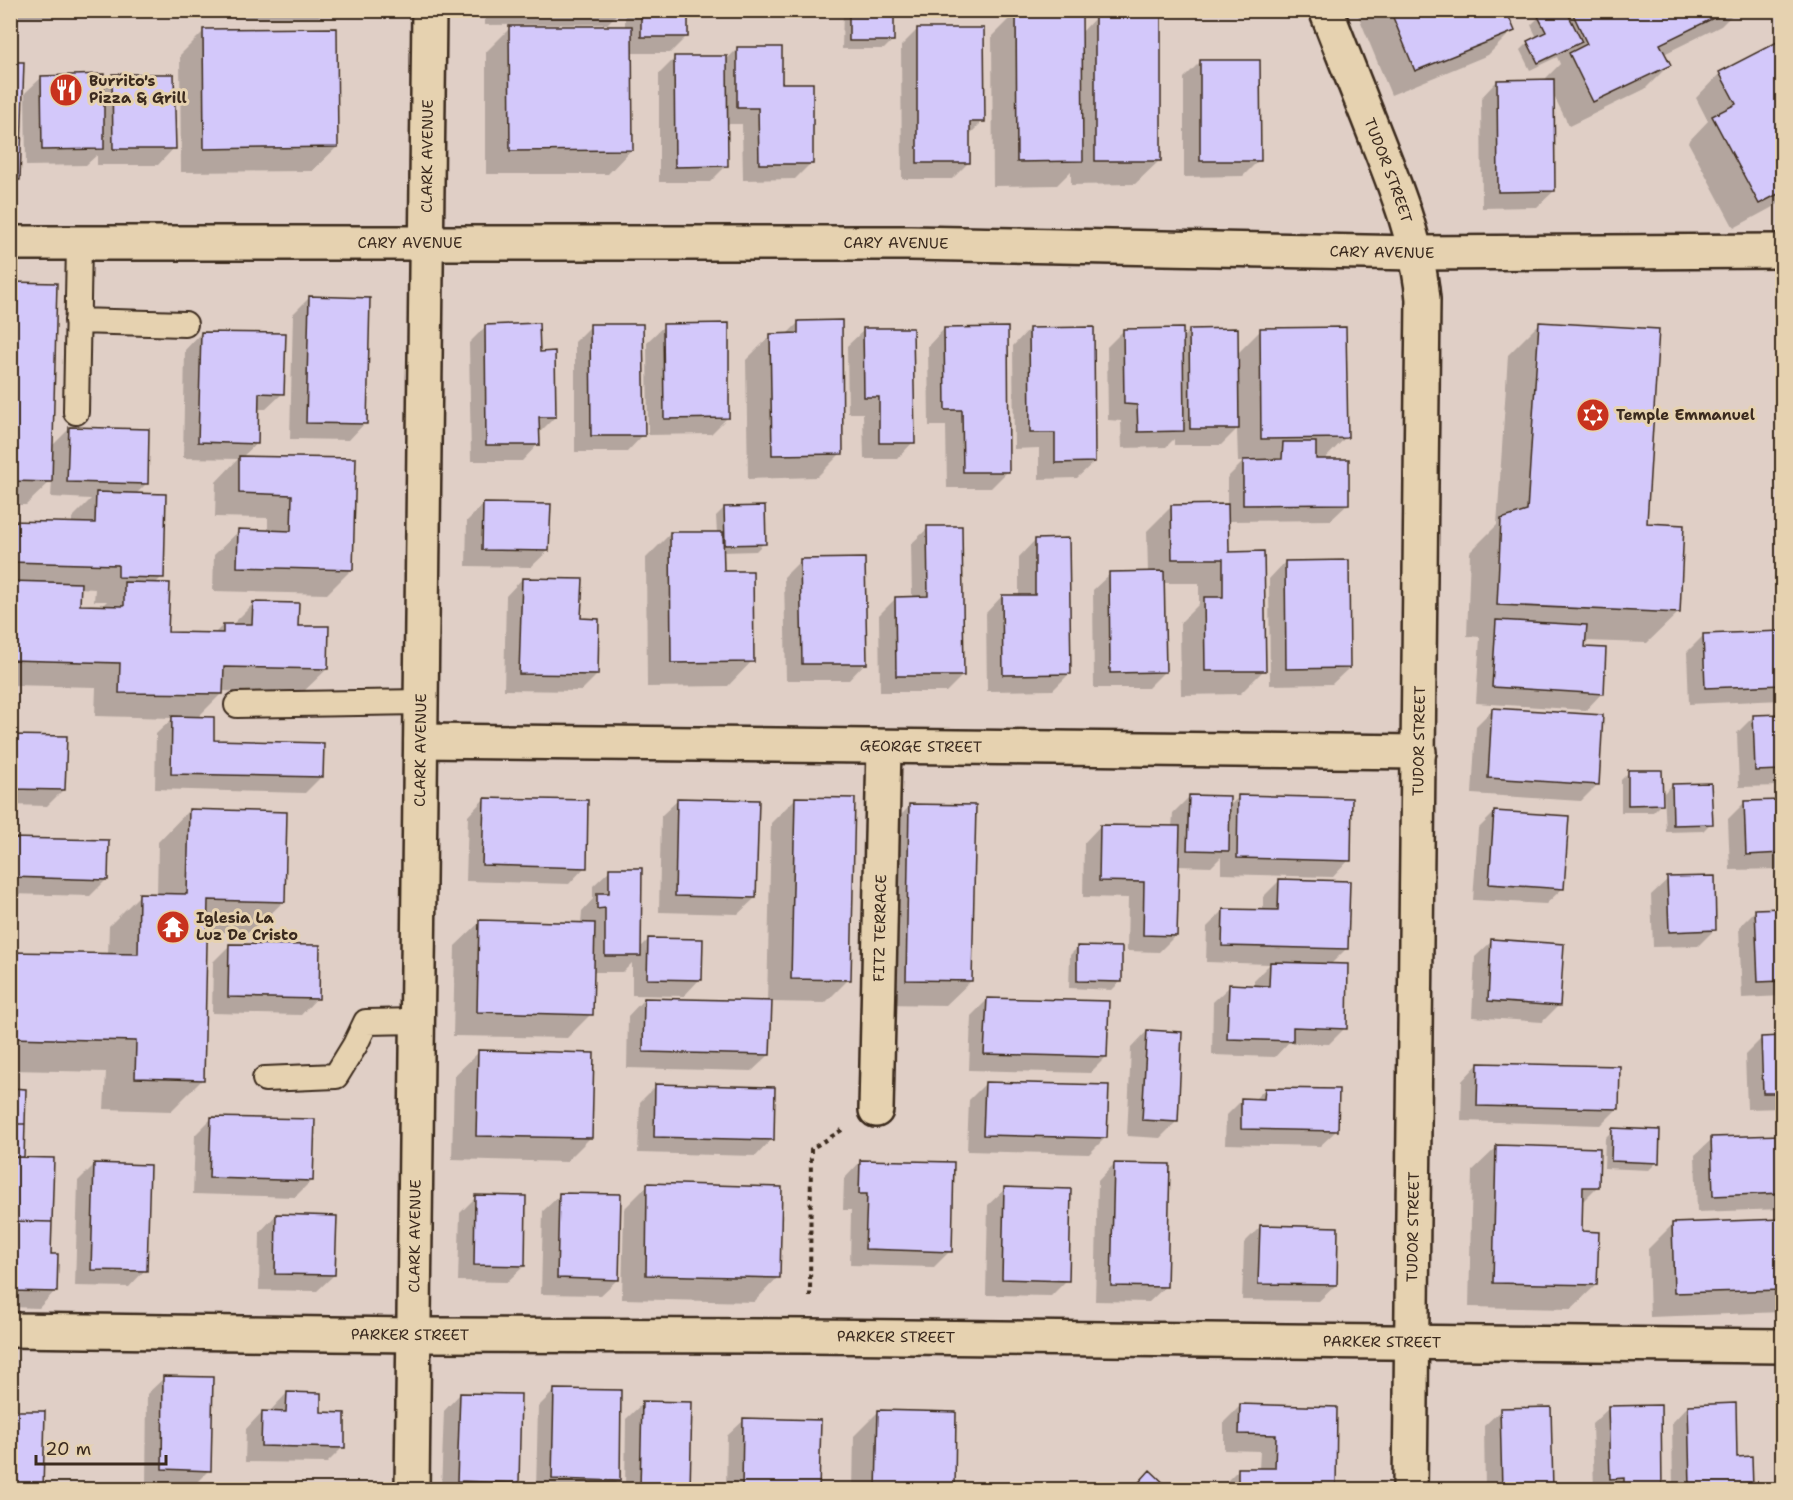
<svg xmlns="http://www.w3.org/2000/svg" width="1793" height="1500" viewBox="0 0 1793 1500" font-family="'Shantell Sans',sans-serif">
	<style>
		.shadow { fill: #0003; fill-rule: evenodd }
		.building { fill: #d3c8fa; stroke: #3b2a1e; stroke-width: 1.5 }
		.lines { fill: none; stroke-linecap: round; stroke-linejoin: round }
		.service-casing { stroke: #3b2a1e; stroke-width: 28 }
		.minor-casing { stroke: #3b2a1e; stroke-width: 38 }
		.secondary-casing { stroke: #3b2a1e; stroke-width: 38 }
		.path { stroke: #3b2a1e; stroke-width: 4; stroke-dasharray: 4.5 4.5; stroke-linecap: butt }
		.service { stroke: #e6d2b0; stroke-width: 24 }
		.minor { stroke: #e6d2b0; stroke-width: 33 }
		.secondary { stroke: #e6d2b0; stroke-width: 33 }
		.labels { text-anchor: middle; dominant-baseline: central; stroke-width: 6; stroke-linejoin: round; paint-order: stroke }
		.poi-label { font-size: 15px; font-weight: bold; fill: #3b2a1e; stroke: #e6d2b0; text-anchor: start }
		.street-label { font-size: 15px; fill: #3b2a1e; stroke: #e6d2b0 }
	</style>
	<rect width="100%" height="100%" fill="#e0cfc6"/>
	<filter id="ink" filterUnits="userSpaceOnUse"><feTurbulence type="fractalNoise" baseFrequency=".0167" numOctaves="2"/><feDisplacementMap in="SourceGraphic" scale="12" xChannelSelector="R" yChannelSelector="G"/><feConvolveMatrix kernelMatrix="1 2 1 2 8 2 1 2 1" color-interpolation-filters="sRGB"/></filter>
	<g filter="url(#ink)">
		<path class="shadow" d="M10 10H112L105 17 10 18Z
			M203 10H326L319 17 203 18Z
			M485 10H621L607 24 485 25Z
			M625 10H687V36L670 53H631L632 149 608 174H486V52L510 28H625Z
			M843 10H892V41L884 49H842Z
			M1356 10H1505L1513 30 1488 55 1391 95Z
			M1535 10H1737L1721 26 1664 54 1669 65 1645 89 1569 126 1552 92 1554 191 1537 207 1482 208 1481 98 1497 81 1547 80 1546 78 1560 64 1557 57 1530 70 1520 50 1528 42 1537 38 1531 25 1538 18Z
			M1017 11 1081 33 1095 18 1160 160 1135 184 1071 185V171L1057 185 993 186 992 36Z
			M917 30 983 121 968 136 969 162 952 179H902L901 46Z
			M204 31 337 147 312 171 181 172 180 55Z
			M1778 43 1782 52V202L1734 228 1688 142 1708 121 1696 98 1720 73Z
			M738 48 781 85 811 163 795 179 743 180 742 124H726L727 165 710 182H659V74L675 58 726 60Z
			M1200 62 1259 160 1243 176 1184 177V78Z
			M10 63 19 179 10 188Z
			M113 76 174 148 158 165H97V155L86 165 26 166 25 93 42 77 102 86Z
			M10 284 51 447 69 429 147 483 136 494 162 577 155 584 167 633 214 634 223 625H232L254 603 297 628 327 669 302 693 221 691V694L197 718 213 742 322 776 305 793 155 789 156 734 173 718 95 716 96 687 10 685V522L72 524V518L91 499 51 497 52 480 26 505H10ZM79 588 95 589 94 601H107L101 607 79 606Z
			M309 298 365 423 349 440 290 439 293 314Z
			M799 322 841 453 817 477 748 479 746 360 771 335H786Z
			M1540 323 1646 525 1679 612 1647 643 1584 641V648L1602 693 1586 710 1476 703 1480 637 1467 636 1470 552 1497 525 1508 355Z
			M486 326 555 417 538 434V444L522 461H471L469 343Z
			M591 326 643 435 627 452H575V342Z
			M664 326 728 417 711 434 648 435 647 342Z
			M944 329 1008 471 991 488H947L946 426H929L928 346Z
			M1029 329 1094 462 1077 478 1039 479V448L1014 449 1013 346Z
			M864 330 913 442 897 459H864L863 413H848L847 346Z
			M1124 330 1181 339 1190 330 1237 354 1261 330 1346 437 1323 461 1348 504 1331 520 1227 521V554L1264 670 1240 694 1181 695 1180 623 1199 604V583H1163L1164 672 1148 688H1094L1093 590 1110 574 1148 573 1147 531 1172 506 1227 505V478L1243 462H1238L1237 429 1221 445H1174V439L1166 447 1122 448 1121 421 1108 420 1107 347Z
			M201 333 283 393 266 409H257V443L242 457 354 460 352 569 327 594 213 591 214 555 239 531H268V518L215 517 216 482 238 459 183 458 185 350Z
			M484 504 548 551 531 567 466 566 467 521Z
			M724 508 764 543 756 551 722 552V573L752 661 728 686 647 687 646 558 670 534H717L716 516Z
			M928 528 963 675 946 692H880L879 615 896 598H912L911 544Z
			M1035 540 1069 674 1053 690 987 691 986 613 1002 596H1019V557Z
			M801 560 865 663 849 680H786L784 577Z
			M1285 562 1349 668 1332 684 1270 685 1269 579Z
			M522 579 579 620 597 675 581 691 504 690 506 596Z
			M1782 633V700L1689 704 1687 652 1704 635Z
			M1492 710 1598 784 1581 801 1472 794 1476 726Z
			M1782 715V786L1739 787 1737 733 1754 716Z
			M10 736 64 789 47 806 10 805Z
			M1629 772 1661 804 1653 812H1621V780Z
			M1672 785 1711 823 1703 831 1666 832 1664 793Z
			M1189 797 1228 807 1239 797 1349 860 1333 877 1221 874V857L1211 867 1177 866 1176 935 1159 952 1127 951 1128 898 1083 897 1084 843 1100 826 1172 828 1173 813Z
			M484 799 585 867 569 884 466 881 468 816Z
			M795 799 849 979 825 1003 770 1002 769 1055 752 1071 627 1068 628 1016 644 999 767 1002 771 823Z
			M678 800 755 898 738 914 659 912 661 816Z
			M1782 801V869L1730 870 1728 819 1744 803Z
			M910 806 971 981 946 1005 882 1004 886 830Z
			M189 810 284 901 252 932H206L202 1080 171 1111 104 1109 106 1072 10 1070V953L108 955 109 926 140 895H157L158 842Z
			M1494 813 1563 888 1546 904 1473 900 1478 829Z
			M10 839 107 879 90 896 10 894Z
			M610 870 640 948 649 939 700 979 684 996 632 995V963L623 972H592L591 1014 567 1038 453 1036 455 946 480 922 581 924 582 911 593 899V886Z
			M1668 879 1715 929 1698 946 1653 947 1651 895Z
			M1280 880 1346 949 1330 965 1345 1028 1329 1044 1288 1043 1275 1057 1212 1055 1213 1002 1230 986 1254 987V980L1270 964 1206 962 1207 927 1224 910 1263 911V897Z
			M1782 910V996L1742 998 1739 927 1755 911Z
			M1492 941 1559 1005 1542 1022 1472 1017 1475 957Z
			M230 945 317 998 301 1015 212 1013 213 962Z
			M1078 947 1120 982 1112 990 1069 988 1070 955Z
			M987 1000 1106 1057 1090 1073 969 1070 971 1016Z
			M1147 1031 1176 1122 1160 1138 1127 1136 1131 1048Z
			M1762 1038H1782V1108L1747 1109 1745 1055Z
			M479 1052 591 1137 566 1162 452 1159 454 1076Z
			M1478 1064 1618 1108 1601 1125 1461 1121 1462 1081Z
			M986 1083 1106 1137 1089 1154 967 1151 969 1100Z
			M656 1086 772 1139 756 1156 638 1153 640 1102Z
			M1265 1089 1337 1130 1320 1146 1225 1144 1226 1116 1242 1100H1254Z
			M10 1090 23 1157 21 1159 50 1255 55 1291 39 1308 10 1307Z
			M211 1119 312 1180 295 1197 193 1194 195 1135Z
			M1613 1130 1657 1162 1649 1170 1604 1168 1605 1138Z
			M1782 1136V1209L1697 1212 1695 1155 1712 1139Z
			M1497 1147 1598 1186 1581 1203 1580 1232 1596 1285 1571 1309 1469 1307 1472 1171Z
			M860 1162 950 1251 934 1267 850 1265 851 1210H843L844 1179Z
			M95 1164 145 1270 129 1287 75 1286 78 1181Z
			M1114 1164 1166 1286 1149 1302 1095 1301 1098 1181Z
			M648 1185 778 1277 754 1302 622 1299 624 1209Z
			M1005 1189 1067 1280 1051 1296 986 1295 988 1205Z
			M560 1195 618 1279 601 1295 541 1294 543 1211Z
			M476 1197 524 1266 507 1282 458 1281 460 1213Z
			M276 1215 334 1275 317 1291 259 1290 260 1232Z
			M1782 1220V1312L1650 1317 1648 1249 1673 1224Z
			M1260 1227 1336 1285 1319 1301 1242 1300 1244 1243Z
			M164 1378 209 1470 193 1486 146 1485 147 1394Z
			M555 1390 618 1480 609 1490H536L538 1407Z
			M287 1393 319 1414 343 1447 327 1463 245 1462 246 1429 262 1412 271 1413V1410Z
			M460 1394 518 1482 511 1490H441L444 1411Z
			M643 1403 688 1490H625L626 1419Z
			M1240 1406 1336 1408 1334 1490H1222V1486L1239 1469H1259L1260 1451 1224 1450V1422Z
			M1688 1406 1736 1458 1752 1488 1750 1490H1673L1672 1423Z
			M1609 1408 1661 1490H1594L1592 1424Z
			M1501 1410 1552 1490H1485L1484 1426Z
			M878 1412 953 1490H853L854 1436Z
			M744 1420 818 1490H726L727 1436Z"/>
		<path class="building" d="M641 10H688V37H641Z
			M849 10H894V41H849Z
			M1016 10H1082L1083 161 1017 162Z
			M1390 10H1506L1515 31 1415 71Z
			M1550 10H1566L1582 42 1538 63 1527 41 1546 32 1538 16Z
			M1571 10H1730L1660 44 1671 65 1593 102 1569 53 1587 44Z
			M1095 16H1161V161H1095Z
			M509 26H632L633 150 510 151Z
			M337 28 338 147 204 149 203 29Z
			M917 28H984L985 122H970V163H917Z
			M1779 41 1782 49V192L1759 204 1712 116 1736 104 1719 72Z
			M737 47H782V83H813V164H759L758 108H737Z
			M674 56H727L728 166 675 167Z
			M1200 60H1260L1261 161H1200Z
			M10 62H24L20 180H10Z
			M104 74V149L42 150 41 76Z
			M112 74H174L176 149H113Z
			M1554 79 1555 191 1498 192 1497 80Z
			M10 282 57 283 52 482 10 481Z
			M309 296 370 298 367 424 306 423Z
			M842 320 843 454 772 455 770 334 798 333V321Z
			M1539 322 1659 329 1647 523 1684 525 1680 613 1497 605 1501 519 1527 511Z
			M539 323 540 352 555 351 556 417H539L540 445H486L485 325Z
			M729 323V418L664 419 663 324Z
			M590 324H643L645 436H591Z
			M1008 327 1009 472H963L962 410H945L944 328Z
			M1094 327 1095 462 1055 463V433H1030L1029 328Z
			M1346 327 1348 438 1261 439 1260 328Z
			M863 328H913L915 443H879V397H864Z
			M1183 328 1184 431 1138 432 1137 405 1124 404 1123 329Z
			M1238 328 1239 429H1190L1189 329Z
			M201 332 286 333 284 394 259 393 258 444 198 442Z
			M69 427 149 429 148 484 67 482Z
			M1283 442H1316V459H1349V504L1243 505V460L1282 459Z
			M239 456 356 458 353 570 237 567 238 529 291 531 292 495 239 493Z
			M96 492 166 494 164 578 118 577V565L10 562V521L95 523Z
			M483 503 551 504 549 551 482 550Z
			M1228 504 1229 552 1264 551 1266 671H1205L1204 597H1223V559H1172L1171 505Z
			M765 506 766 544 725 545 724 507Z
			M927 526H962L964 676H896L895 597 928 596Z
			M670 532H723L724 571H753L754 662 671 663Z
			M1069 538 1071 674 1003 675 1002 595H1035V539Z
			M865 558 867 664H802L800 559Z
			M1349 560 1350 668 1286 669 1285 561Z
			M1164 571 1166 672 1110 673 1109 572Z
			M522 578 583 579 581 618 599 619 598 675 519 674Z
			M10 581 81 583 80 605 124 606V582L170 583 168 632 223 633V624H252L253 602 299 603 298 626H329L328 669 224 667 223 694 119 693 120 663 10 660Z
			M1496 620 1587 625 1585 647 1606 648 1604 694 1492 687Z
			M1782 631V685L1705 688 1703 634Z
			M1492 708 1603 715 1599 785 1488 778Z
			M1782 714V770L1755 771 1753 715Z
			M172 716 214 717V740L324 743 323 777 171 774Z
			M10 735 67 736 65 790 10 789Z
			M1628 770H1662L1663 804 1628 805Z
			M1711 783 1713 824 1673 825 1672 784Z
			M1189 795 1230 796 1229 851 1187 850Z
			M1238 795 1352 798 1351 861 1237 858Z
			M795 797 855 798 851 980 791 979Z
			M484 798 588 800 587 868 482 865Z
			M677 798 759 800 756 898 675 896Z
			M1782 800V853L1746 855 1744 801Z
			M909 804 976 805 972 981 906 980Z
			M189 809 287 812 285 902 208 900 204 1080 135 1078 136 1041 10 1038V952L138 954 139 893 187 894Z
			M1494 811 1569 816 1564 889 1489 884Z
			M1100 825 1180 826 1177 936 1143 935 1144 882 1099 881Z
			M10 838 109 840 108 880 10 877Z
			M609 868H642L641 956H605V908L597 909V893H609Z
			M1715 876 1716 930 1669 932 1667 877Z
			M1279 879 1350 881 1348 949 1222 946 1223 909 1278 910Z
			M1782 908V981L1758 982 1755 909Z
			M479 920 595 923 593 1015 477 1012Z
			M648 938 703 939 702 980 647 979Z
			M1491 939 1564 944 1560 1006 1488 1001Z
			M229 944 320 945 319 999 228 997Z
			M1077 946 1122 947V982L1077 981Z
			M1270 962 1348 964 1347 1029 1293 1027V1041L1227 1039 1229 984 1269 986Z
			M644 998 772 1001 770 1055 643 1052Z
			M987 998 1109 1001 1107 1057 984 1054Z
			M1147 1030 1182 1032 1178 1122 1142 1120Z
			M1782 1036V1093H1763L1761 1037Z
			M478 1050 594 1053 592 1138 476 1136Z
			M1478 1063 1620 1066 1619 1109 1477 1106Z
			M985 1082 1109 1085 1107 1138 983 1135Z
			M655 1084 775 1087 774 1140 654 1137Z
			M10 1088 26 1089 25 1124H10Z
			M1265 1088 1339 1089 1338 1131 1241 1129V1098L1264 1099Z
			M211 1117 315 1119 313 1181 209 1178Z
			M10 1124H25L24 1157H10Z
			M1612 1128 1660 1130 1659 1163 1611 1161Z
			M1782 1135V1193L1713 1196 1711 1137Z
			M1496 1145 1600 1148 1599 1187H1583L1582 1231 1599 1232 1597 1285 1493 1283Z
			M10 1157 54 1158 52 1222 10 1221Z
			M860 1160 954 1162 952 1252 865 1249 867 1194H859Z
			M94 1163 150 1165 147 1271 91 1270Z
			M1114 1163 1170 1164 1167 1287 1111 1286Z
			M647 1183 782 1187 780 1278 646 1275Z
			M1004 1187 1071 1189 1069 1281 1002 1279Z
			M559 1193 621 1194 619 1280 557 1278Z
			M475 1195 526 1196 525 1266 474 1265Z
			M276 1214 337 1216 335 1275 275 1274Z
			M1782 1219V1290L1674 1293 1672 1223Z
			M10 1221 52 1222 51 1254H58L57 1292 10 1291Z
			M1260 1225 1338 1227 1337 1285 1258 1284Z
			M163 1376 213 1377 211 1471 162 1469Z
			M554 1389 621 1390 620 1481 552 1479Z
			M287 1392 321 1393V1412L345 1413V1448L261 1446 262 1411 286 1412Z
			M460 1393 521 1394 519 1483 457 1481Z
			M642 1401 692 1402 690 1490 640 1488Z
			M1736 1403 1737 1457 1752 1456 1753 1489 1711 1490V1487H1690L1688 1405Z
			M1240 1404 1337 1407 1336 1490H1238V1468H1275L1276 1435 1239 1434Z
			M1661 1405 1662 1490H1624V1478L1610 1479 1608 1406Z
			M1551 1407 1553 1490H1502L1500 1408Z
			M878 1410 956 1412 955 1490H876Z
			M10 1411H45L43 1490H10Z
			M743 1418 821 1420 819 1490H742Z
			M1150 1470 1171 1490H1132Z"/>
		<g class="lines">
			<g class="service-casing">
				<path id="service" d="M77 321 185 324
					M76 412 79 243
					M237 705 422 702
					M265 1079 336 1076 355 1045 366 1022 418 1021"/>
			</g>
			<g class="minor-casing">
				<g id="minor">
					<path id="s1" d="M1326 10C1342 52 1359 94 1375 135 1396 188 1418 242 1423 299L1410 1490"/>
					<path id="s2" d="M421 741 1419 752"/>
					<path id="s3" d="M876 1110 884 747"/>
					<path id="s4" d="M10 1330 414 1335 810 1336 1782 1346"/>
					<path id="s5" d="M412 1490 429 10"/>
				</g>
			</g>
			<g class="secondary-casing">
				<g id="secondary">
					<path id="s6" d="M10 243H910L1416 253 1782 251"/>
				</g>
			</g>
			<path class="path" d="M810 1297 811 1149 842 1130"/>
			<use href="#service" class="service"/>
			<use href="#minor" class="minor"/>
			<use href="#secondary" class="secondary"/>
		</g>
	</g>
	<defs>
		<g id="restaurant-disc" transform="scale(1.725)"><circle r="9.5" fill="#c8321e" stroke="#e6d2b0"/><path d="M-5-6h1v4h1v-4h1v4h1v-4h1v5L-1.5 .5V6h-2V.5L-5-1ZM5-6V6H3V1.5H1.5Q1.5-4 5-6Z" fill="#fff"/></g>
		<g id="synagogue-disc" transform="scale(1.725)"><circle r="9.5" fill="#c8321e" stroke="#e6d2b0"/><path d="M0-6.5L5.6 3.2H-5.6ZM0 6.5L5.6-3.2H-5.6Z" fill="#fff"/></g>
		<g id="temple-disc" transform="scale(1.725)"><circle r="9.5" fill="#c8321e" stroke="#e6d2b0"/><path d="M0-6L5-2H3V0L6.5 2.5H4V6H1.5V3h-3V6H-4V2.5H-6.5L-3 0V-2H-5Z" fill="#fff"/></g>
	</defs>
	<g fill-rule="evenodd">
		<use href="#restaurant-disc" x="66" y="90"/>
		<use href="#synagogue-disc" x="1593" y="415"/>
		<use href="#temple-disc" x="173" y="927"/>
	</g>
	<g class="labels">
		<g class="poi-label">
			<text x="89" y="81">Burrito's<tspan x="89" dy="17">Pizza &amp; Grill</tspan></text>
			<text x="1616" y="415">Temple Emmanuel</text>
			<text x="196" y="918">Iglesia La<tspan x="196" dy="17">Luz De Cristo</tspan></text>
		</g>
		<g class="street-label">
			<text stroke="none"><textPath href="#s5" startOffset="1334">CLARK AVENUE</textPath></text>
			<text stroke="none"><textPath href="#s1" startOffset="172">TUDOR STREET</textPath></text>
			<text stroke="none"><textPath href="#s6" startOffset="400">CARY AVENUE</textPath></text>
			<text stroke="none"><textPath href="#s6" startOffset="886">CARY AVENUE</textPath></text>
			<text stroke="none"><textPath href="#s6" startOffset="1372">CARY AVENUE</textPath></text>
			<text transform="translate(1419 741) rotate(-89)">TUDOR STREET</text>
			<text stroke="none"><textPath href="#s2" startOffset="500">GEORGE STREET</textPath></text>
			<text stroke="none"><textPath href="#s5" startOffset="740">CLARK AVENUE</textPath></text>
			<text stroke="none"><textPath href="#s3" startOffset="182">FITZ TERRACE</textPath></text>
			<text transform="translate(1413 1227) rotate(-89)">TUDOR STREET</text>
			<text stroke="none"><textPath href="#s5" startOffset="254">CLARK AVENUE</textPath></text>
			<text stroke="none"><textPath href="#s4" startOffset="400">PARKER STREET</textPath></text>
			<text stroke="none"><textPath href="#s4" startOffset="886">PARKER STREET</textPath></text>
			<text stroke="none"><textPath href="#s4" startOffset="1372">PARKER STREET</textPath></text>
		</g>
	</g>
	<rect width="1793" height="1500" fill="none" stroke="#e6d2b0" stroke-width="36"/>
	<rect x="18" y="18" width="1757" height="1464" fill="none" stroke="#3b2a1e" stroke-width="2" filter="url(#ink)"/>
	<path d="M36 1455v9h130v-9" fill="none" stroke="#3b2a1e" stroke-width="3"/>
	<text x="45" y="1455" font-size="18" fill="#3b2a1e" stroke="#e6d2b0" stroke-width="4.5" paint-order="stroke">20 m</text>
</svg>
